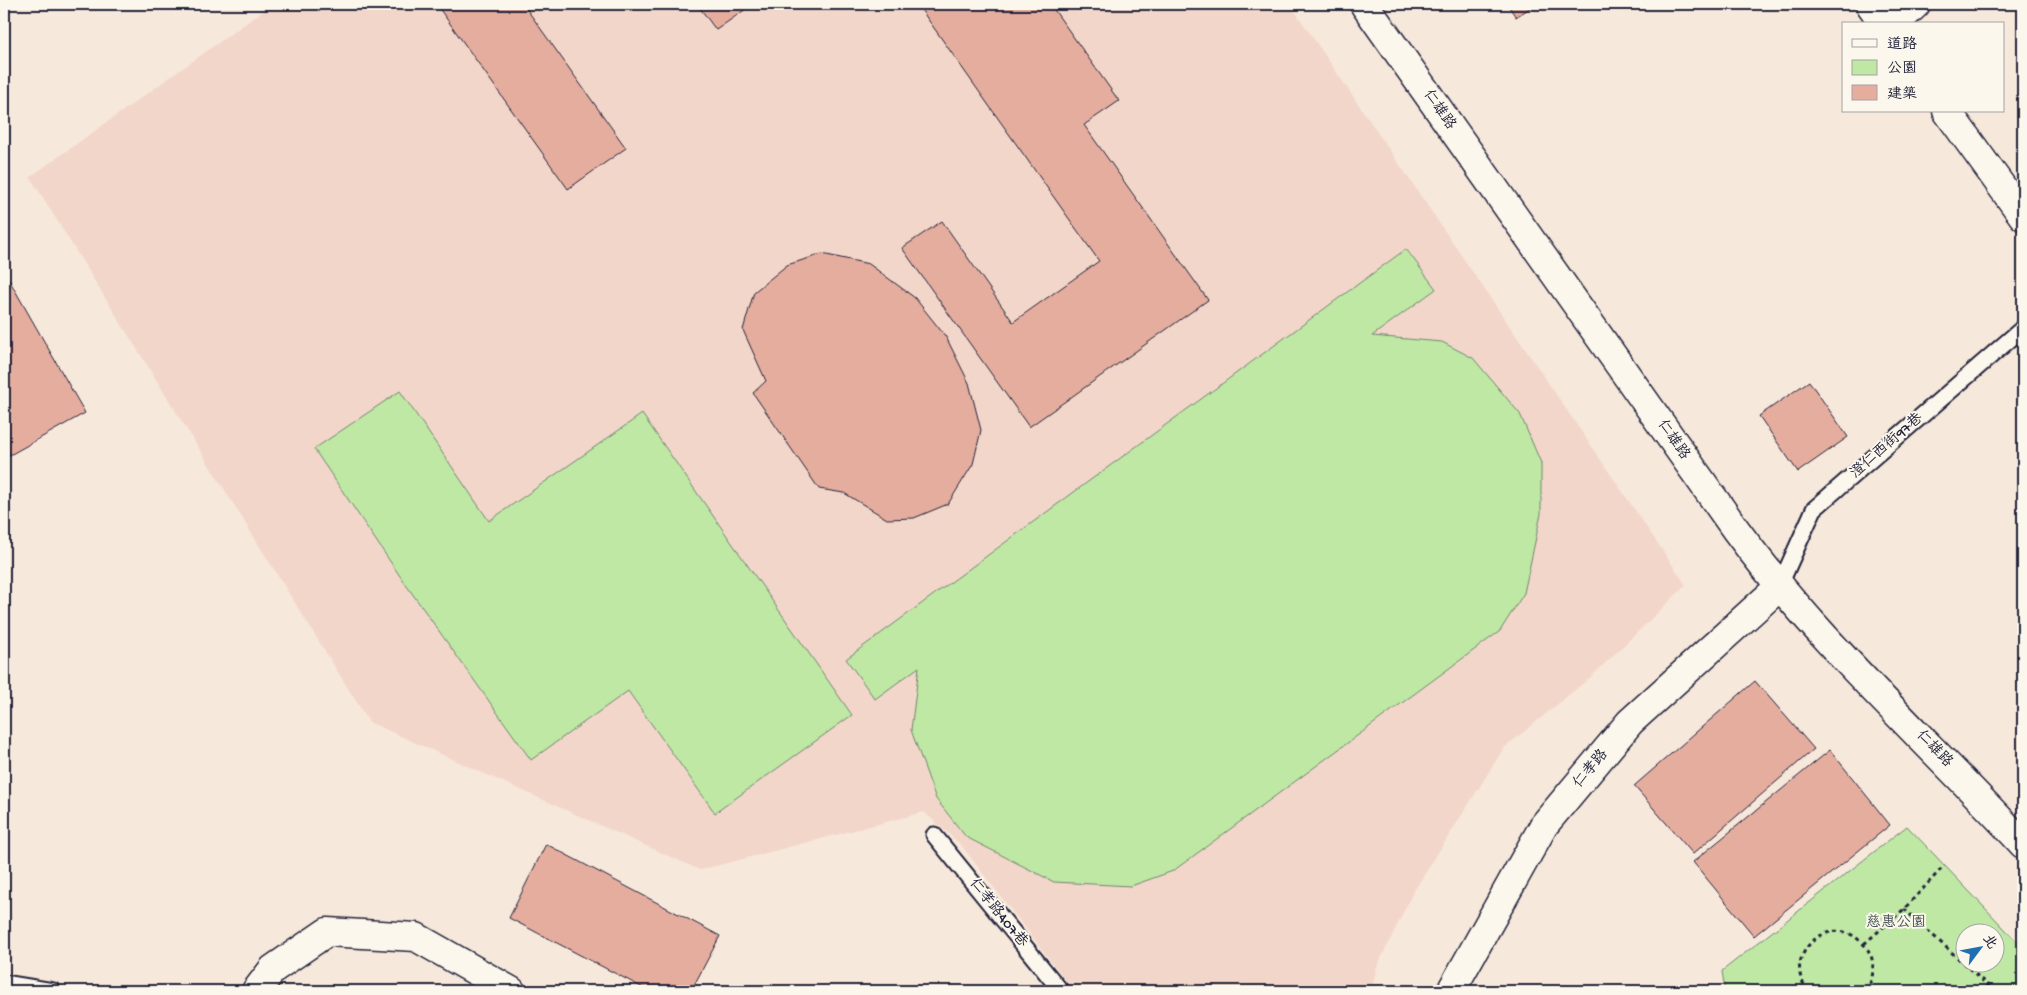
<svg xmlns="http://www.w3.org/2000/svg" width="2027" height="995" viewBox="0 0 2027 995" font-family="'Gochi Hand','LXGW WenKai TC',sans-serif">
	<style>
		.built { fill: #f2d6c9 }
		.green { fill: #bee8a4; stroke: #708570; fill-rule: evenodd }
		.building { fill: #e5ad9e; stroke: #22223b }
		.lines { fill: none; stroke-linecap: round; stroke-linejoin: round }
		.service-casing { stroke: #22223b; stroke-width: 19 }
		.minor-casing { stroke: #22223b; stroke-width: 31 }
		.tertiary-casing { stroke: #22223b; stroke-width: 31 }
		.path { stroke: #22223b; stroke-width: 3; stroke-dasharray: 4 4; stroke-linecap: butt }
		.service { stroke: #fbf7ec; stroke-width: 15 }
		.minor { stroke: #fbf7ec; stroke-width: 28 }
		.tertiary { stroke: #fbf7ec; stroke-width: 28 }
		.labels { text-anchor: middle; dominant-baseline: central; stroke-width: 4; stroke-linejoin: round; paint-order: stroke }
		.street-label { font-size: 15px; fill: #22223b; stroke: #fbf7ec }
		.park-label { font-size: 15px; fill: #495455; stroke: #fbf7ec }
	</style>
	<rect width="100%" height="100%" fill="#f7e8dc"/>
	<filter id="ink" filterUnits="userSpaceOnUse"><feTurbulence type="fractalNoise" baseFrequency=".02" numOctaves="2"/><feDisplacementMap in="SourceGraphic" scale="10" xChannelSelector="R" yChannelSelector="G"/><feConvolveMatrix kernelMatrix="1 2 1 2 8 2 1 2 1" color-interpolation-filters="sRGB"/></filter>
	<g filter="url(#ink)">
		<path class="built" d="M273 4H1290L1686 585 1592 676 1504 748 1412 894 1377 967 1371 991H1074L961 845 924 812 700 870 369 722 30 177Z"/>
		<path class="green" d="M1406 249 1436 289 1372 336 1442 342 1473 358 1520 414 1541 463V514L1524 593 1500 631 1173 871 1131 886 1054 882 966 837 936 799 911 730 919 667 875 699 846 659Z
			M400 391 489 521 642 414 852 715 715 813 628 691 531 760 404 582 314 449Z
			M1907 826 2023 948V991H1725L1722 971ZM1994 932V962H1964V932Z"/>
		<path class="building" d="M436 4H523L626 148 568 189Z
			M697 4H753L716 30Z
			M917 4H1050L1119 101 1084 125 1208 300 1029 427 902 248 942 221 1013 322 1099 261Z
			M1507 4H1536L1516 17Z
			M822 254 869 264 915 298 946 337 969 383 981 430 973 464 948 504 914 518 887 519 844 493 819 489 753 393 766 381 743 330 754 292 787 265Z
			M4 271 85 413 10 455 4 444Z
			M1809 381 1848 437 1798 472 1759 416Z
			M1755 681 1814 749 1693 854 1634 786Z
			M1830 750 1890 825 1754 936 1693 862Z
			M546 844 720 936 691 991H649L509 918Z"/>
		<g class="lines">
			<g class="service-casing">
				<path id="service" d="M1779 587 1814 509 2023 328
					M934 835 1061 991
					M4 983 53 991"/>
			</g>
			<g class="minor-casing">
				<path id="minor" d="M1870 4 1884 24
					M1895 24 1916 4
					M1947 111 2023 216
					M256 991 273 969 327 932 416 937 511 991
					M1451 991 1544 825 1630 722 1779 587"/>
			</g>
			<g class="tertiary-casing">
				<path id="tertiary" d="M1364 4 1736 530C1820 644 1927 740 2023 844"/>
			</g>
			<path class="path" d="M1904 909 1994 991
				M1864 944 1904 909 1945 865
				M1809 991C1779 960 1827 911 1859 940 1865 945 1870 951 1872 959 1874 970 1873 982 1865 991"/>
			<use href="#service" class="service"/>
			<use href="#minor" class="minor"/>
			<use href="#tertiary" class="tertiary"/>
		</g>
	</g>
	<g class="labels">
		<g class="street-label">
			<text transform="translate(1439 110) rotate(55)">仁雄路</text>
			<text transform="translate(1673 440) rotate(55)">仁雄路</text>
			<text transform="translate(1887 446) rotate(-41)">澄仁西街97巷</text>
			<text transform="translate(1934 749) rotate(46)">仁雄路</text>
			<text transform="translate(1591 769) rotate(-50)">仁孝路</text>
			<text transform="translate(998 913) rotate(51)">仁孝路407巷</text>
		</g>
		<g class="park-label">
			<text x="1896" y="923">慈惠公園</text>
		</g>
	</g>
	<rect width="2027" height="995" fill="none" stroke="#fbf7ec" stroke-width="20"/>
	<rect x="10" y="10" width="2007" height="975" fill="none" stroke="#22223b" stroke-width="2" filter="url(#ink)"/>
	<rect x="1842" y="22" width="162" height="90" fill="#fbf7ec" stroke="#a4a2a5"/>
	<rect x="1852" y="39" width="25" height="8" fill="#fbf7ec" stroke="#a4a2a5"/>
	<text x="1887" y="48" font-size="15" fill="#22223b">道路</text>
	<rect x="1852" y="60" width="25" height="15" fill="#bee8a4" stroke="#a4a2a5"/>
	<text x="1887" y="72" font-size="15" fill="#22223b">公園</text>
	<rect x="1852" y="85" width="25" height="15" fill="#e5ad9e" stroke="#a4a2a5"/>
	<text x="1887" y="98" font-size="15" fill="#22223b">建築</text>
	<g transform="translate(1980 948) rotate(58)"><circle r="24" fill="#fbf7ec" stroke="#a4a2a5"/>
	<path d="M0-4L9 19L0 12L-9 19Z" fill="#1f6fb2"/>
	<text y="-8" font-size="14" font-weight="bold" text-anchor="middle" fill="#22223b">北</text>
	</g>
</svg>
